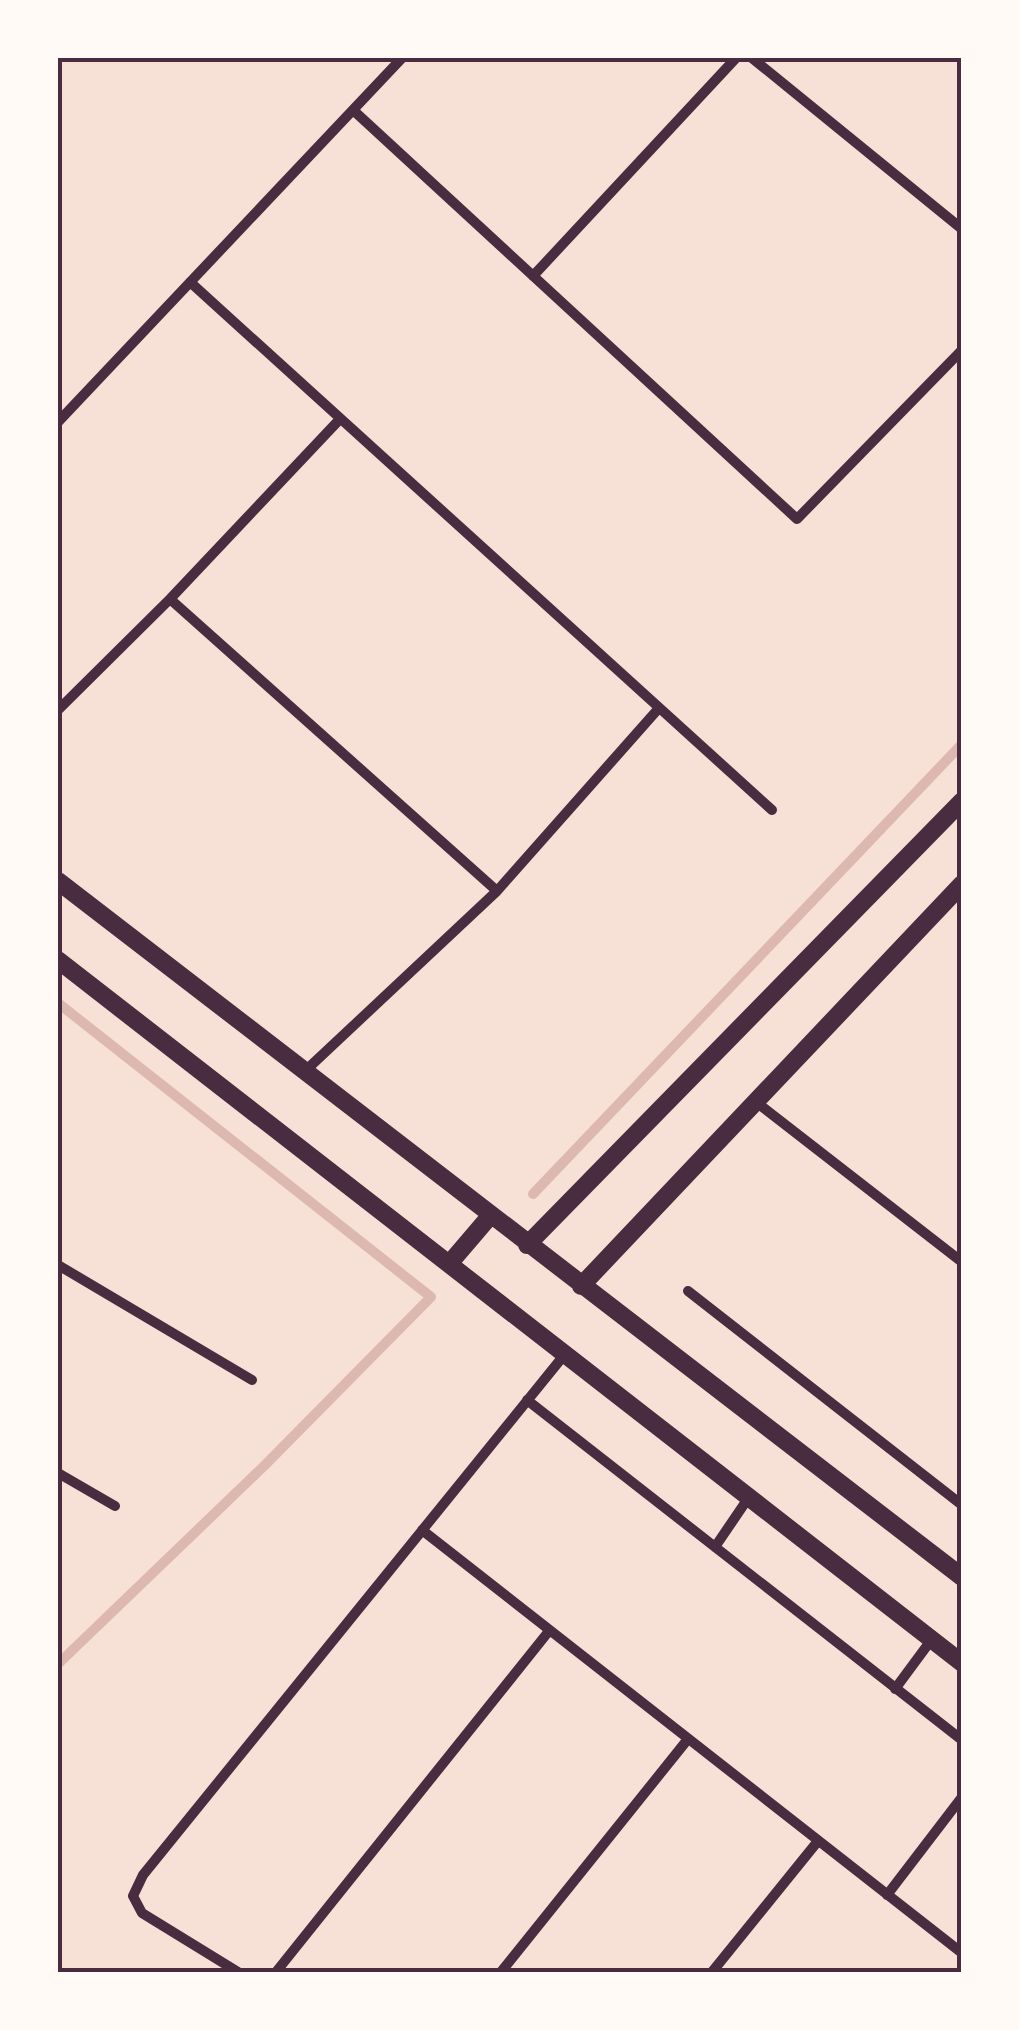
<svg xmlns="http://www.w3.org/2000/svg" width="1019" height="2030" viewBox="0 0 1019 2030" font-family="'Noto Sans',sans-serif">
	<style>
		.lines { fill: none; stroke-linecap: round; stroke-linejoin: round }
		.stream { stroke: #dcb8b0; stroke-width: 10 }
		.minor { stroke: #4a2c40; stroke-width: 10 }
		.tertiary { stroke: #4a2c40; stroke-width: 18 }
		.neatline { fill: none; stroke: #4a2c40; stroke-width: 4 }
	</style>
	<rect width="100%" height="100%" fill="#f7e1d7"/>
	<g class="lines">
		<path class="stream" d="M58 1003 431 1297 264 1466 58 1664
			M533 1194 962 744"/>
		<path class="minor" d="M752 58 962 229
			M353 110 797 519 962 350
			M533 276 736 58
			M190 282 772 810
			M58 422 402 58
			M170 599 497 891
			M58 710 170 599 340 419
			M304 1072 497 891 659 708
			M756 1102 962 1262
			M58 1265 252 1380
			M688 1291 962 1505
			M527 1400 962 1740
			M58 1473 115 1506
			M422 1530 962 1953
			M715 1547 749 1497
			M895 1689 932 1639
			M887 1895 962 1797
			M238 1972 142 1913 133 1896 143 1875 565 1354
			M276 1972 549 1631
			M501 1972 688 1739
			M712 1972 818 1841"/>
		<path class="tertiary" d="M58 881 962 1577
			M58 960 962 1663
			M527 1245 962 801
			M449 1264 490 1216
			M581 1286 962 884"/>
	</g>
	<rect width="1019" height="2030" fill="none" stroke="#fffaf5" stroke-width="120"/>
	<rect x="60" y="60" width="899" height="1910" class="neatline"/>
</svg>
